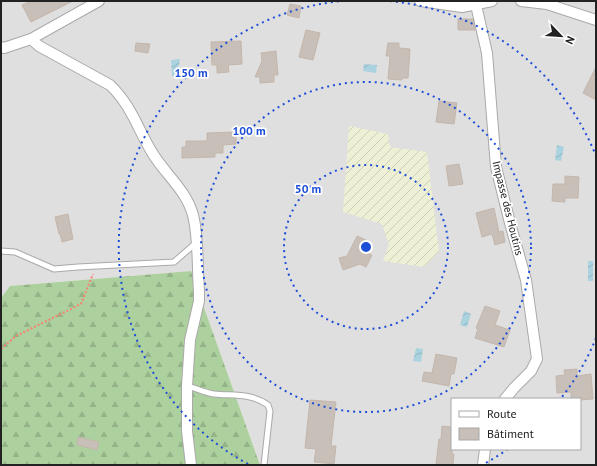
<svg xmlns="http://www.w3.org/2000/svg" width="597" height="466" viewBox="0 0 597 466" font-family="'PT Sans',sans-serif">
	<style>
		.residential { fill: #e0dfdf; fill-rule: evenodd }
		.farmland { fill: url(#farmland-furrows) }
		.forest { fill: url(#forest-firs) }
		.water { fill: url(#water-waves) }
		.building { fill: #c7bfb8; stroke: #c4b6ab }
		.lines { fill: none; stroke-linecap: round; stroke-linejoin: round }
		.lane-casing { stroke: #a9a9a9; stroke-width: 7 }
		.street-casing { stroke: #a9a9a9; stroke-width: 12 }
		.path { stroke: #fa8072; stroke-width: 2; stroke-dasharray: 2 2; stroke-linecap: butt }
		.lane { stroke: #fff; stroke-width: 5 }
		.street { stroke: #fff; stroke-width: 10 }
		.ring { fill: none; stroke: #1d4ed8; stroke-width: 2; stroke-dasharray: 2 4 }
		.labels { text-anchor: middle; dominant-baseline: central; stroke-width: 3.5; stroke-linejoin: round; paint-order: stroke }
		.street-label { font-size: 11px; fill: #222; stroke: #fff }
		.centre { fill: #1d4ed8; stroke: #fff; stroke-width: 2 }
		.ring-label { font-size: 12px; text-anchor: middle; font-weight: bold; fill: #1d4ed8; stroke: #fff; stroke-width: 3.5; stroke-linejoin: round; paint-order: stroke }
	</style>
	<defs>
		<pattern id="farmland-furrows" width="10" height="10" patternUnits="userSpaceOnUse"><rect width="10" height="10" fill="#eef0d5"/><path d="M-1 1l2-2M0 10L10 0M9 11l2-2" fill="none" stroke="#ccceb7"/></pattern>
		<pattern id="forest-firs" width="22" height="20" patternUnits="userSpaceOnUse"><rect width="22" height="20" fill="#add19e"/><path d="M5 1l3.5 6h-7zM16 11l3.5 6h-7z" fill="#95b388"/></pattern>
		<pattern id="water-waves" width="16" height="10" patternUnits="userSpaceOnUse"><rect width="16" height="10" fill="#aad3df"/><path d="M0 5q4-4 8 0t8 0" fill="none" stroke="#92b5bf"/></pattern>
	</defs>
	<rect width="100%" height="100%" fill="#f2efe9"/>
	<path class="residential" d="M1 1H596V465H260L191 271 10 286 1 298ZM452 399H580V449H452Z"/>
	<path class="farmland" d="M349 126 388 134 390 147 427 152 439 252 424 267 383 261 389 245 382 224 343 212Z"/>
	<path class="forest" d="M191 271 260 465H1V298L10 286Z"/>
	<path class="water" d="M180 59 177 76H172L171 60Z
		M364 64 377 65 376 73 363 71Z
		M557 145 564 147 561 161 555 160Z
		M588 261H593V281H588Z
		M464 311 471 314 467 327 460 325Z
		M416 348 423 349 421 362 413 361Z"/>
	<path class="building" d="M31 1H73L31 22 22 5Z
		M290 4 301 6 299 18 287 15Z
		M458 19H473L475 30H458Z
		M306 30 320 33 313 60 299 57Z
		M241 41 242 64 228 65 229 72 217 73V65H212L211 42Z
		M136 43 150 44 148 53 135 51Z
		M388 43H399V48L410 49 408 78H402V80L388 79 390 56H386Z
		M276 51 278 75H274V82L260 83V77H255L262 61 261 53Z
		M596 67V100L583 93Z
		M439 101 457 103 454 124 436 122Z
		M236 132V144L223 145V153H215V157L182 158V147H186V141H207V133Z
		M459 164 463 184 449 186 446 166Z
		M565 176 579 177 578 198H565V202L552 201 553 184H565Z
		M494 208 499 232 503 231 505 242 495 245 492 234 482 237 476 213Z
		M68 214 73 239 62 242 60 234H59L55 217Z
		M357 236 366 240 361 250 372 255 366 267 360 264 343 270 339 258 347 256Z
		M485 306 500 311 495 325 510 330 504 347 475 338 478 329 476 328Z
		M436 354 457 358 454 374H451L449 386 422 381 424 372 432 373Z
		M577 369V376L591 374 593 399 580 400V399H571V392L557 393 556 376 565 375 564 370Z
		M310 400 336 402 331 446H336L334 464 314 462 316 449 305 448Z
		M442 426 452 427V454H454L453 465 436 464 439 439H441Z
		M78 437 99 442 97 450 77 445Z"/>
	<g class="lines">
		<g class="lane-casing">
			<path id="lane" d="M1 251 15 252 54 269 78 267 174 262 196 243
				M187 386C196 388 205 393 214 394 233 396 252 393 268 405L270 411 264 465"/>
		</g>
		<g class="street-casing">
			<path id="street" d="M420 1 462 7 492 1
				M521 1 547 4 596 20
				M476 5 487 53 496 167 510 223 526 280 537 359 531 371 514 388 505 399
				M31 39 39 46 110 85C132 106 138 130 153 154 166 175 186 190 193 215 199 239 197 266 199 291V301L190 340 187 386V431L191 465
				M1 47 4 48 31 39 99 1
				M483 465 485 449"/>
		</g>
		<path class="path" d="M1 349 16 336 81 304 93 274"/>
		<use href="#lane" class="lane"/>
		<use href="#street" class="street"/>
	</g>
	<g class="ring">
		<circle cx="366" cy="247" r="82"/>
		<circle cx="366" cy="247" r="165"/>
		<path d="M596 338A247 247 0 0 1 562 397M508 449A247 247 0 0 1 484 464M248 464A247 247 0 0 1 342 1M390 1A247 247 0 0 1 596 156"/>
	</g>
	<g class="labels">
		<g class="street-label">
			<text transform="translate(508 208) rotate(76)">Impasse des Houtins</text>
		</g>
	</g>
	<circle cx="366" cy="247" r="6" class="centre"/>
	<g class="ring-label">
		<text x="191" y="77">150 m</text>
		<text x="249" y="135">100 m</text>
		<text x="308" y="193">50 m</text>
	</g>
	<rect width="597" height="466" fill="none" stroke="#222222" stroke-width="4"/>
	<rect x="451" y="398" width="130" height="52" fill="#ffffff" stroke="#a7a7a7"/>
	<rect x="459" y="411" width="20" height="6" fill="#ffffff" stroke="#a7a7a7"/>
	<text x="487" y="418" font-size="12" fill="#222222">Route</text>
	<rect x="459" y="428" width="20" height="12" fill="#c7bfb8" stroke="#a7a7a7"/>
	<text x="487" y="438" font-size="12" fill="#222222">Bâtiment</text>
	<g transform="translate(561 36) rotate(115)" stroke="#ffffff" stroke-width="3" paint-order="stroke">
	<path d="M0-3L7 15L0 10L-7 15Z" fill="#222222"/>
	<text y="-6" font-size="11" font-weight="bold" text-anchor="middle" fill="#222222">N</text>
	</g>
</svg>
